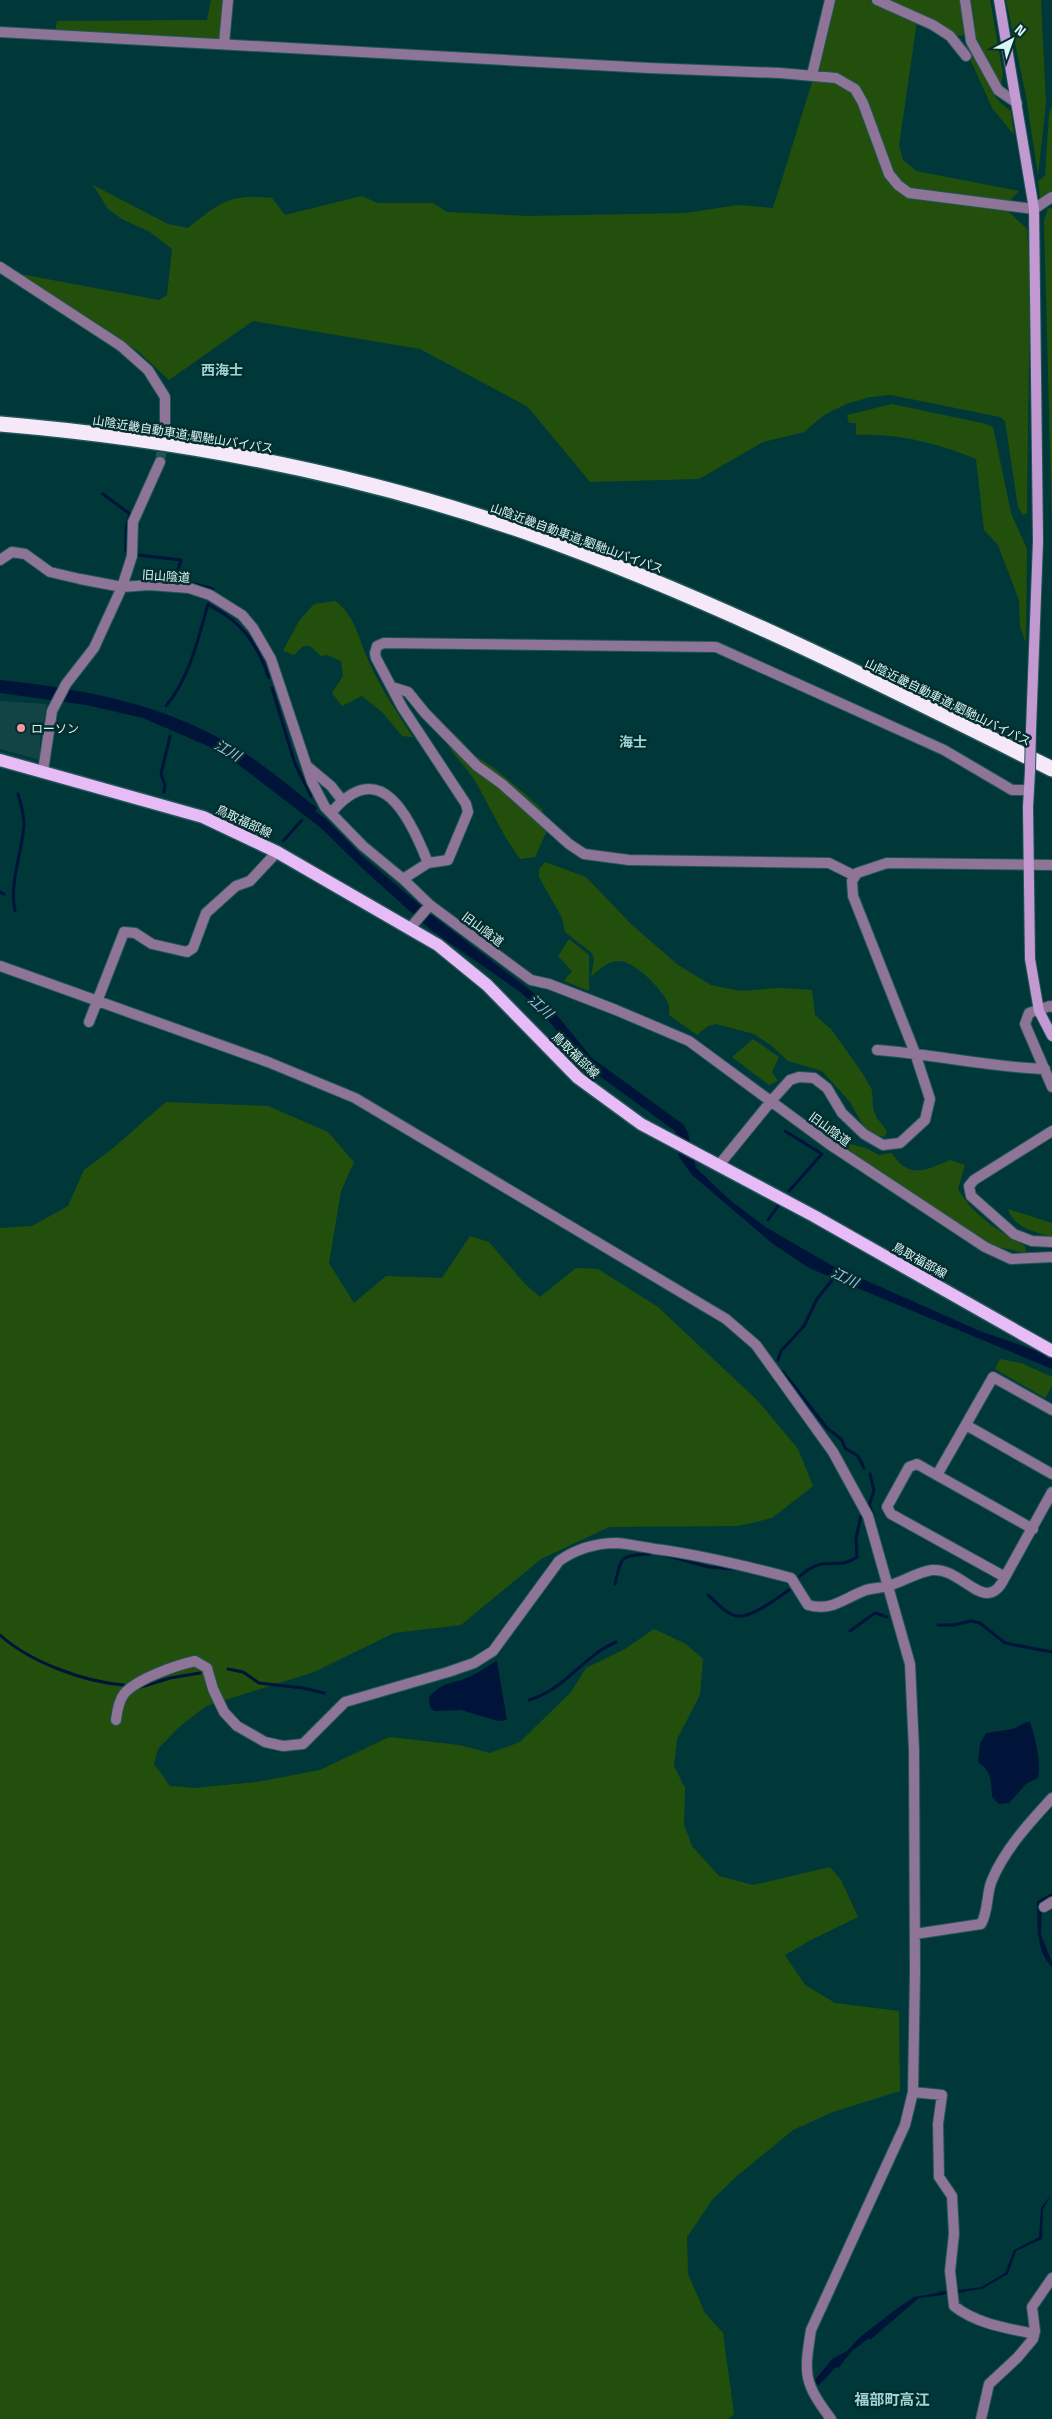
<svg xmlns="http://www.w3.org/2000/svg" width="1052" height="2419" viewBox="0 0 1052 2419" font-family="'Titillium Web','Noto Sans JP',sans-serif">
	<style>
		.built { fill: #124446 }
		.green { fill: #234f0c }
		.water { fill: #001339 }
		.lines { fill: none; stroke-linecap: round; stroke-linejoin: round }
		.stream { stroke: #001339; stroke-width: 3 }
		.street-tunnel { stroke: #215456; stroke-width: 10; stroke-dasharray: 10 5; stroke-linecap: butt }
		.street-casing { stroke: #235658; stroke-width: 12 }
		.secondary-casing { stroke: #235658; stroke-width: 12 }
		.primary-casing { stroke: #235658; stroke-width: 15 }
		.highway-casing { stroke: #235658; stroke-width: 18 }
		.street { stroke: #8e7497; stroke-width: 10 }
		.secondary { stroke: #c399d2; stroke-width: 10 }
		.primary { stroke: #e7bbf6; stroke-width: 12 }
		.highway { stroke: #f5e8f9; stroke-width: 15 }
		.secondary-bridge-casing { stroke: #235658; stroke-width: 12; stroke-linecap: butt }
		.secondary-bridge { stroke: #c399d2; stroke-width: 10 }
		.poi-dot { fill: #f59b9e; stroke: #042d2e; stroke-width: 2 }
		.labels { text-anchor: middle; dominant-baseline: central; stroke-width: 5; stroke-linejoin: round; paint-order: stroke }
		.street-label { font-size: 12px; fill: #dcf5f6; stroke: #042d2e }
		.poi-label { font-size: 12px; fill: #dcf5f6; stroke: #042d2e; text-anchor: start }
		.neighbourhood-label { font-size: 14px; font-weight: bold; fill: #a1d5d5; stroke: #042d2e }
		.water-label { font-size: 14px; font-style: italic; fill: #a6c3ec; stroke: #042d2e }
		.quarter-label { font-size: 15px; font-weight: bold; fill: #a1d5d5; stroke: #042d2e }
	</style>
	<rect width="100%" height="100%" fill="#00383a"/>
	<path class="built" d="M0 701 47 704 40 740V760L0 749Z"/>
	<path class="green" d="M211 0H225L220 39 55 31 57 21 207 20Z
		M833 0H869L917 21 899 146 903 160 916 171 1019 191 1009 202 910 189C883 168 871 118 858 86 845 75 833 73 816 71Z
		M886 0H961L964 34 961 36 954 35Z
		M971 0H990L1003 74 1001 83H998L976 37Z
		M1006 0H1041L1046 103 1038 175 1026 96Z
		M964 45C977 50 986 82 994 95 999 102 1004 106 1011 111L1014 135 992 108Z
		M813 79 834 82 851 91 904 195 916 199 1008 211 1027 229 1030 277 1027 513 1023 515 1018 507 1005 421 1000 417 891 395 870 397 846 404 824 415 804 432 763 442 699 479 590 482 528 407 420 349 253 321 169 380 139 352 20 274 159 300 167 295 172 249 150 232 122 219 108 209 93 185 168 224 188 228C221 202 229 194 272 198L285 215 362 196 377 203H433L447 212 528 216 686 213 738 205 773 208Z
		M1052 106V192L1040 199 1038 181 1045 176 1049 114Z
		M1048 208 1052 209V525L1044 221Z
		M892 404 986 424 993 427 1011 513 1027 549 1026 643 1020 627 1019 600 998 545 984 530 976 459C937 443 899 433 856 435V423H849L847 415Z
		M335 601C356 615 359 642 370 664 380 687 399 716 413 737L402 736 383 713 362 696 342 706 332 693 343 676 341 661 327 655 321 656 310 646H303L294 655 283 651 299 621 314 604Z
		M441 725 460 739 473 754 494 768 524 793 542 809 549 826 535 857 520 859C502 835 491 808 475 781 464 763 443 747 441 725Z
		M545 862 586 877 630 923 678 965 711 985 740 991 780 988 812 990 815 1015 831 1029 863 1074 872 1090 873 1109 877 1118 887 1131 885 1137 872 1134 863 1125 850 1102 822 1071 788 1061 772 1046 754 1034 716 1024 708 1026 697 1035 669 1015C669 1011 670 1006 668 1003 662 989 634 960 618 961 606 962 600 969 591 977L594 960 592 953 565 932 562 918 539 877V869Z
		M569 939 589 955V991L564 981 572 971 558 956Z
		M753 1039 779 1057 772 1072 778 1081 769 1085 732 1057Z
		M166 1102 268 1106 328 1132 354 1162 341 1191 329 1263 354 1303 386 1276 442 1278 470 1236 489 1242 525 1284 540 1297 576 1268 598 1269 658 1307 758 1401 798 1449 813 1486 772 1518 738 1526 609 1527 541 1559 461 1625 394 1633 314 1672 206 1706 178 1728 158 1749 154 1764 170 1786 194 1788 257 1782 320 1770 389 1737 459 1745 490 1753 520 1742 571 1692 586 1668 625 1649 654 1629 686 1644 703 1659 700 1695 677 1739 674 1766 685 1788 684 1824 692 1846 719 1876 753 1885 830 1867 841 1880 858 1917 811 1940 785 1955 805 1985 835 2003 899 2011 900 2091 833 2112 793 2130 737 2176 712 2200 687 2237 688 2274 705 2313 723 2333 734 2414 728 2419H0V1228L32 1226 68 1206 84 1170 112 1149Z
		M838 1141 866 1148 879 1155 892 1153C908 1180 927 1170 950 1160L965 1165 958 1189C973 1216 999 1231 1025 1246L1026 1253 993 1246 887 1179Z
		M1008 1209 1052 1223V1237C1036 1233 1013 1227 1008 1209Z
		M1000 1359 1021 1363 1052 1377V1386L1045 1398 995 1369Z"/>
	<path class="water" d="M0 680C84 689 167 704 240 750 267 767 291 788 317 808L315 811 326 819 361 855 429 913 547 1003 592 1058 684 1125 688 1133 696 1168 731 1201 767 1228 831 1265 980 1331 1043 1353 1052 1358V1369L809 1268 773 1244 692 1175 679 1157 675 1131 587 1067 537 1007 519 991 432 931 363 869 321 828 235 762 210 747 143 718 86 705 0 693Z
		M497 1661 507 1720 498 1721 461 1710 434 1711 430 1707 429 1697C446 1679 454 1685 473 1675 482 1671 488 1665 497 1661Z
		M1027 1722H1030C1035 1736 1042 1765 1038 1778L1026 1784 1009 1803 999 1804 992 1797C991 1781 992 1772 978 1762L980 1744 986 1733 1013 1729Z
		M1052 1893V1898L1042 1904 1041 1935 1052 1962V1967C1035 1950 1038 1924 1037 1901Z
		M1052 2193 1043 2209 1042 2239 1016 2251 1008 2274 982 2289 960 2292 961 2290 981 2287 1005 2273 1014 2250 1039 2237 1041 2208Z
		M944 2292V2295L919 2298 870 2340 869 2338 852 2351 840 2366 838 2368 836 2367 818 2386 815 2380 832 2359 847 2351 859 2338 895 2310 914 2297Z"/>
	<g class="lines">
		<path class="stream" d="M103 494 130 514 126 528V551
			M137 555 181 560 175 579 213 589
			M209 605C242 622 257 643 269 678
			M272 688 295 764 311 796
			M166 706C190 677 198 639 208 604
			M164 792 165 785 161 774 170 736
			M283 841 302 820
			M0 892 4 894
			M15 911C9 882 22 854 24 825 24 815 21 804 18 794
			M785 1131 822 1154 789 1191
			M768 1220 778 1206
			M778 1360 781 1351 804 1326 817 1299 836 1275
			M783 1372 827 1428 842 1440 845 1448 858 1456 864 1468
			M870 1474 874 1491 869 1505 873 1515
			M665 1555 708 1567 735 1569
			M800 1576C825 1553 837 1572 857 1557L856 1538 861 1516
			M615 1584C622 1556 619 1556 649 1554
			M708 1595C716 1602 726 1614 736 1616 750 1619 778 1598 789 1590
			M938 1625H954L971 1621 980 1623 1005 1643 1052 1652
			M850 1631 875 1613 887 1617
			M0 1635C30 1662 84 1682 124 1685
			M228 1669 243 1672 259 1683 303 1688 324 1693
			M141 1687 170 1678 200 1673
			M529 1700C565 1690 583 1656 616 1642
			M940 2293 964 2291"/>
		<path class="street-tunnel" d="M160 462 165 425"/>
		<g class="street-casing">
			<path id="street" d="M877 0 933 25 950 36 966 56
				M965 0 971 41 998 90 1017 103
				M0 32 649 68 780 73 836 78 855 89 863 103 889 174 898 185 909 193 1034 209 1052 197
				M224 44 228 0
				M812 75 830 0
				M0 267 121 346 148 370 165 397V425
				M0 560 12 552 25 554 50 572 80 579 122 587 149 585 189 588 210 595 242 615 253 628 271 659 312 782 325 807 363 846 403 879 430 905 531 980 549 984 616 1010 689 1041 829 1144 985 1247 1011 1259 1052 1257
				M392 687 408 692 425 713 477 766 502 784 569 844 584 854 629 860 829 863 855 876
				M307 766 331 786 342 800
				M43 771 52 711 66 684 94 648 122 587 132 556 133 522 160 462
				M331 813C380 754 410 817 428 863
				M403 879 428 863 448 860 468 812 466 804 402 707 376 658 375 653 377 646 384 643 716 647 944 750 1012 790H1029
				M410 928 430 905
				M0 966 268 1062 355 1098 726 1319 756 1345 833 1452 868 1516 910 1664 914 1750 915 1972 913 2092 905 2125 811 2330C804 2374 803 2382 831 2419
				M1052 1007 1050 1006 1029 1013 1025 1024 1052 1087
				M89 1022 124 932 135 933 152 944 187 952 193 948 206 913 236 886 250 881 277 852
				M877 1050C933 1054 988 1067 1045 1069
				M1052 1131 974 1180 969 1186 971 1196 1014 1234 1032 1241 1052 1242
				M719 1165 772 1100 790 1080 799 1077 814 1078 827 1088 842 1113 864 1134 883 1145 900 1143 925 1120 930 1099 915 1053 853 896 852 881 857 873 887 863 1052 865
				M966 1425 1052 1474
				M937 1475 993 1377 1052 1410
				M1033 1529 917 1464 909 1467 887 1507 891 1514 1005 1577 1052 1492
				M116 1720C117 1712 119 1700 124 1694 136 1679 177 1665 195 1661L207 1668 213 1689 224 1712 237 1726 265 1742 283 1746 303 1744 345 1702 448 1672 474 1663 493 1651 559 1561C576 1549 596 1543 617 1543 629 1544 643 1547 655 1549 701 1555 746 1566 791 1578L808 1605C832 1612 844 1598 866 1590 873 1588 881 1588 888 1586 903 1582 917 1572 932 1570 963 1567 986 1618 1005 1577
				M1044 1907 1052 1902
				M915 1934 981 1924C989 1910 986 1894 992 1880 1005 1849 1030 1822 1052 1798
				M913 2092 942 2095 938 2124 939 2177 952 2196 954 2234 950 2271 954 2306C977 2324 1007 2328 1034 2334
				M981 2419 989 2384 1017 2358 1033 2339 1035 2331 1032 2307 1052 2278"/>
		</g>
		<g class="secondary-casing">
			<path id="secondary" d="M999 0 1034 209 1038 541 1031 730
				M1030 771 1028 807 1030 959 1039 1011 1052 1036"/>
		</g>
		<g class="primary-casing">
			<path id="primary" d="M0 760 203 817 277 852 438 945 487 985 578 1078 641 1124 814 1216 1052 1351"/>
		</g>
		<g class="highway-casing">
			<path id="highway" d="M0 424C178 439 357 473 526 532 707 596 880 683 1052 769"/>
		</g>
		<use href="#street" class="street"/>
		<use href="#secondary" class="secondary"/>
		<use href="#primary" class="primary"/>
		<use href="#highway" class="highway"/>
		<g class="secondary-bridge-casing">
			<path id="secondary-bridge" d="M1030 771 1031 730"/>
		</g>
		<use href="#secondary-bridge" class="secondary-bridge"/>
	</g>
	<circle class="poi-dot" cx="21" cy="728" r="5"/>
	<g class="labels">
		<g class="street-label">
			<text transform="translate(183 434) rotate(9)">山陰近畿自動車道;駟馳山バイパス</text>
			<text transform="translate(577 538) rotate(20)">山陰近畿自動車道;駟馳山バイパス</text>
			<text transform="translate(166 576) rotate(4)">旧山陰道</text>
			<text transform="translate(948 702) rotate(26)">山陰近畿自動車道;駟馳山バイパス</text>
			<text transform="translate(244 821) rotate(25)">鳥取福部線</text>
			<text transform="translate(483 929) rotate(37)">旧山陰道</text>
			<text transform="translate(576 1055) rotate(44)">鳥取福部線</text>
			<text transform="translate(830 1129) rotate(36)">旧山陰道</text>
			<text transform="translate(920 1260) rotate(29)">鳥取福部線</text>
		</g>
		<g class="poi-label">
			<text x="31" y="728">ローソン</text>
		</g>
		<g class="neighbourhood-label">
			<text x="222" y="369">西海士</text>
			<text x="633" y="741">海士</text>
		</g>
		<g class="water-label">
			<text transform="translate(228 750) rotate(30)">江川</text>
			<text transform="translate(541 1006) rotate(42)">江川</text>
			<text transform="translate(845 1277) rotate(25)">江川</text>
		</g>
		<g class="quarter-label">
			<text x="892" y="2399">福部町高江</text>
		</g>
	</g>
	<g transform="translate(1012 40) rotate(41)" stroke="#042d2e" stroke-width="4" paint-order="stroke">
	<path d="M0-4L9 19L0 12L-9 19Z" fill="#dcf5f6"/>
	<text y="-8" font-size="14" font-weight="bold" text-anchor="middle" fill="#dcf5f6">N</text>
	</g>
</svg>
